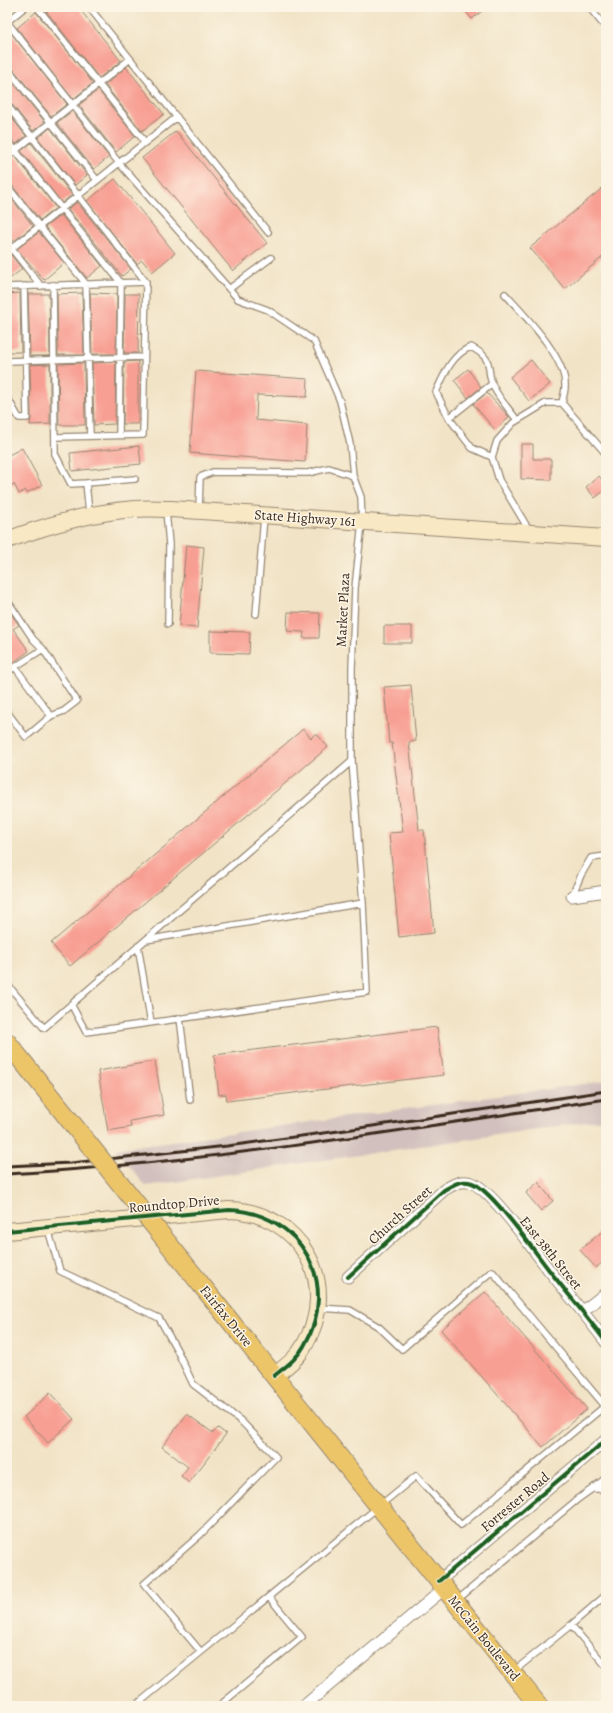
<svg xmlns="http://www.w3.org/2000/svg" width="613" height="1713" viewBox="0 0 613 1713" font-family="Alegreya,serif">
	<style>
		.industrial { fill: #d1c0bd }
		.building { fill: #f89f93 }
		.lines { fill: none; stroke-linecap: round; stroke-linejoin: round }
		.lane-casing { stroke: #968672; stroke-width: 8 }
		.street-casing { stroke: #968672; stroke-width: 13 }
		.secondary-casing { stroke: #968672; stroke-width: 18 }
		.primary-casing { stroke: #968672; stroke-width: 20 }
		.lane { stroke: #fff; stroke-width: 5.5 }
		.street { stroke: #fff; stroke-width: 11 }
		.secondary { stroke: #f8e8c3; stroke-width: 16 }
		.primary { stroke: #edc569; stroke-width: 18 }
		.rail { stroke: #3b2a1e; stroke-width: 3 }
		.primary-bridge-casing { stroke: #968672; stroke-width: 20; stroke-linecap: butt }
		.primary-bridge { stroke: #edc569; stroke-width: 18 }
		.cycleway-casing { stroke: #fcf5e5; stroke-width: 6 }
		.cycleway { stroke: #1b5e20; stroke-width: 4 }
		.labels { text-anchor: middle; dominant-baseline: central; stroke-width: 3; stroke-linejoin: round; paint-order: stroke }
		.street-label { font-size: 14px; fill: #3b2a1e; stroke: #fcf5e5 }
	</style>
	<rect width="100%" height="100%" fill="#fcf5e5"/>
	<filter id="ink" filterUnits="userSpaceOnUse"><feTurbulence type="fractalNoise" baseFrequency=".025" numOctaves="2"/><feDisplacementMap in="SourceGraphic" scale="8" xChannelSelector="R" yChannelSelector="G"/><feConvolveMatrix kernelMatrix="1 2 1 2 8 2 1 2 1" color-interpolation-filters="sRGB"/></filter>
	<filter id="wash" filterUnits="userSpaceOnUse"><feTurbulence type="fractalNoise" baseFrequency=".012" numOctaves="4" result="noise"/><feDisplacementMap in="SourceGraphic" scale="16" xChannelSelector="R" yChannelSelector="G"/><feGaussianBlur stdDeviation="0.9" result="paint"/><feColorMatrix in="noise" values="0 0 0 0 0 0 0 0 0 0 0 0 0 0 0 0 0 1.4 0 .05"/><feComposite in="paint" operator="in"/></filter>
	<g filter="url(#wash)">
		<rect width="100%" height="100%" fill="#f1e3c6"/>
		<path class="industrial" d="M606 1081V1119L146 1186 115 1149Z"/>
		<g id="blocks">
			<path class="building" d="M43 7H78L121 61 99 78Z
				M462 7H487L472 19Z
				M36 12 93 83 73 99 17 28Z
				M11 33 67 104 51 116 10 65 7 64V36Z
				M126 67 164 114 142 131 105 85Z
				M7 75 45 122 33 131 10 102 7 101Z
				M98 90 135 136 116 152 79 105Z
				M72 111 109 157 94 169 57 123Z
				M7 112 26 136 16 144 7 136Z
				M50 128 87 175 75 185 38 138Z
				M176 131 267 243 233 271 142 158Z
				M31 143 72 195 62 203 21 151Z
				M15 156 56 208 40 220 10 183 7 182V161Z
				M115 179 175 253 152 272 142 260 137 264 87 201Z
				M606 185V254L565 289 530 248Z
				M7 193 33 226 14 241 7 233Z
				M77 202 131 269 122 276 68 209Z
				M61 215 102 266 87 278 45 227Z
				M39 232 64 263 44 280 17 249Z
				M11 255 22 269 7 281V257Z
				M20 293 21 352H7V294Z
				M82 293 84 355H58L57 294Z
				M90 293 117 294 116 354H92Z
				M28 294H49L50 356H30Z
				M125 294H139L138 353H124Z
				M531 360 550 384 529 401 510 377Z
				M138 361V424H123L124 362Z
				M116 362 115 424 94 425 92 363Z
				M84 363 85 425H59L58 364Z
				M50 364V424L30 425 31 418 30 365Z
				M468 369 481 387 468 398 454 380Z
				M196 371 308 379 307 397 257 395 256 420 307 425 305 462 190 453Z
				M487 393 509 417 495 430 473 404Z
				M521 444H533V459H551V480L521 479Z
				M139 446 141 464 72 471 70 453Z
				M22 448 42 485 27 493 25 490 19 494 14 484 10 486 7 480V456Z
				M599 476 606 485V489L595 498 586 487Z
				M186 545 204 547 197 628 179 626Z
				M7 608 19 625 13 629 29 651 7 667Z
				M288 612 320 613 319 638H303L304 632 287 631Z
				M384 626H412V643H384Z
				M210 631 250 632 249 654 210 653Z
				M411 685 416 741 409 742 419 830H424L434 933 399 937 389 833 403 832 392 743H389L384 687Z
				M303 729 311 738 316 733 328 747 70 966 51 943Z
				M437 1027 444 1075 227 1101 226 1094 219 1095 214 1055Z
				M155 1061 164 1115 130 1121 131 1127 108 1131 98 1071Z
				M538 1182 553 1201 541 1211 526 1193Z
				M606 1228V1259L596 1268 580 1250Z
				M485 1292 587 1409 543 1447 441 1330Z
				M50 1393 74 1419 48 1443 24 1417Z
				M187 1414 213 1433 218 1428 226 1434 189 1483 181 1476 188 1467 162 1447Z"/>
		</g>
	</g>
	<g filter="url(#ink)">
		<use href="#blocks" fill-opacity="0" stroke="#968672" stroke-width="1"/>
		<g class="lines">
			<g class="lane-casing">
				<path id="lane" d="M37 7 145 142
					M89 7 268 232
					M589 7 606 28
					M7 22 119 163 238 299 268 310 314 341 340 401 350 444 353 476
					M7 22 25 7
					M7 68 97 180
					M7 105 146 282 143 435 55 437
					M7 140 121 283 119 435
					M7 157 130 59
					M7 186 86 284 90 436
					M7 243 41 286
					M7 252 177 117
					M53 285 55 454 71 484 86 483 89 513
					M7 287 146 282
					M229 289 271 258
					M505 294C524 315 567 358 565 387 565 392 563 398 562 403
					M7 361 144 357
					M7 397 19 418H27L24 286
					M449 418 492 384
					M492 457 472 448 449 418 436 392C444 375 452 354 471 347 496 360 485 368 493 386 499 399 509 409 517 420
					M86 483 135 479
					M166 511 169 544 168 624
					M529 530 499 480 492 457 497 441 513 423 546 403H562L606 454
					M7 600 33 639 43 649 77 701 64 711 51 716 26 737 7 712
					M256 614 264 517
					M15 667 51 716
					M7 672 43 649
					M572 896 581 875 591 858 606 856
					M146 940 363 903
					M138 946 151 1023
					M7 984 44 1028 352 761V668L355 588 362 522 361 497 353 476 329 468 308 473 213 472 200 477 199 510
					M71 1004 86 1032 367 992 363 903 352 761
					M180 1018 190 1100
					M48 1229 60 1271 159 1318 177 1350 193 1384 241 1421 276 1457 200 1535 144 1584 201 1652 416 1476 461 1525 605 1406 492 1271 402 1349 379 1327 350 1310 318 1308
					M592 1489 606 1478
					M456 1601 578 1499 592 1489H606
					M571 1625 606 1666
					M514 1671 571 1625 606 1595
					M135 1706 201 1652
					M219 1706 302 1637 269 1597"/>
			</g>
			<g class="street-casing">
				<path id="street" d="M572 896 606 891
					M348 1277 444 1190C453 1185 461 1179 472 1183 492 1190 534 1251 549 1270 568 1294 588 1318 606 1342
					M583 1311 606 1293
					M439 1581 606 1440
					M304 1706 445 1588"/>
			</g>
			<g class="secondary-casing">
				<path id="secondary" d="M7 540C48 525 91 512 135 509 147 508 159 509 171 509L606 538
					M7 1231 229 1210C301 1212 341 1284 304 1346 297 1359 285 1367 274 1376"/>
			</g>
			<g class="primary-casing">
				<path id="primary" d="M7 1042 23 1062
					M239 1332 539 1706"/>
			</g>
			<use href="#lane" class="lane"/>
			<use href="#street" class="street"/>
			<use href="#secondary" class="secondary"/>
			<use href="#primary" class="primary"/>
			<path class="rail" d="M7 1166 71 1163 227 1146 346 1130 606 1091
				M7 1174C208 1163 407 1129 606 1099"/>
			<g class="primary-bridge-casing">
				<path id="primary-bridge" d="M23 1062 239 1332"/>
			</g>
			<use href="#primary-bridge" class="primary-bridge"/>
			<g class="cycleway-casing">
				<path id="cycleway" d="M7 1231 229 1210C301 1212 341 1284 304 1346 297 1359 285 1367 274 1376
					M348 1277 444 1190C453 1185 461 1179 472 1183 492 1190 534 1251 549 1270 568 1294 588 1318 606 1342
					M439 1581 606 1440"/>
			</g>
			<use href="#cycleway" class="cycleway"/>
		</g>
	</g>
	<g class="labels">
		<g class="street-label">
			<text transform="translate(305 518) rotate(4)">State Highway 161</text>
			<text transform="translate(343 610) rotate(-87)">Market Plaza</text>
			<text transform="translate(174 1204) rotate(-5)">Roundtop Drive</text>
			<text transform="translate(400 1215) rotate(-42)">Church Street</text>
			<text transform="translate(551 1253) rotate(51)">East 38th Street</text>
			<text transform="translate(226 1316) rotate(51)">Fairfax Drive</text>
			<text transform="translate(515 1502) rotate(-40)">Forrester Road</text>
			<text transform="translate(484 1638) rotate(51)">McCain Boulevard</text>
		</g>
	</g>
	<rect width="613" height="1713" fill="none" stroke="#fcf5e5" stroke-width="24"/>
</svg>
